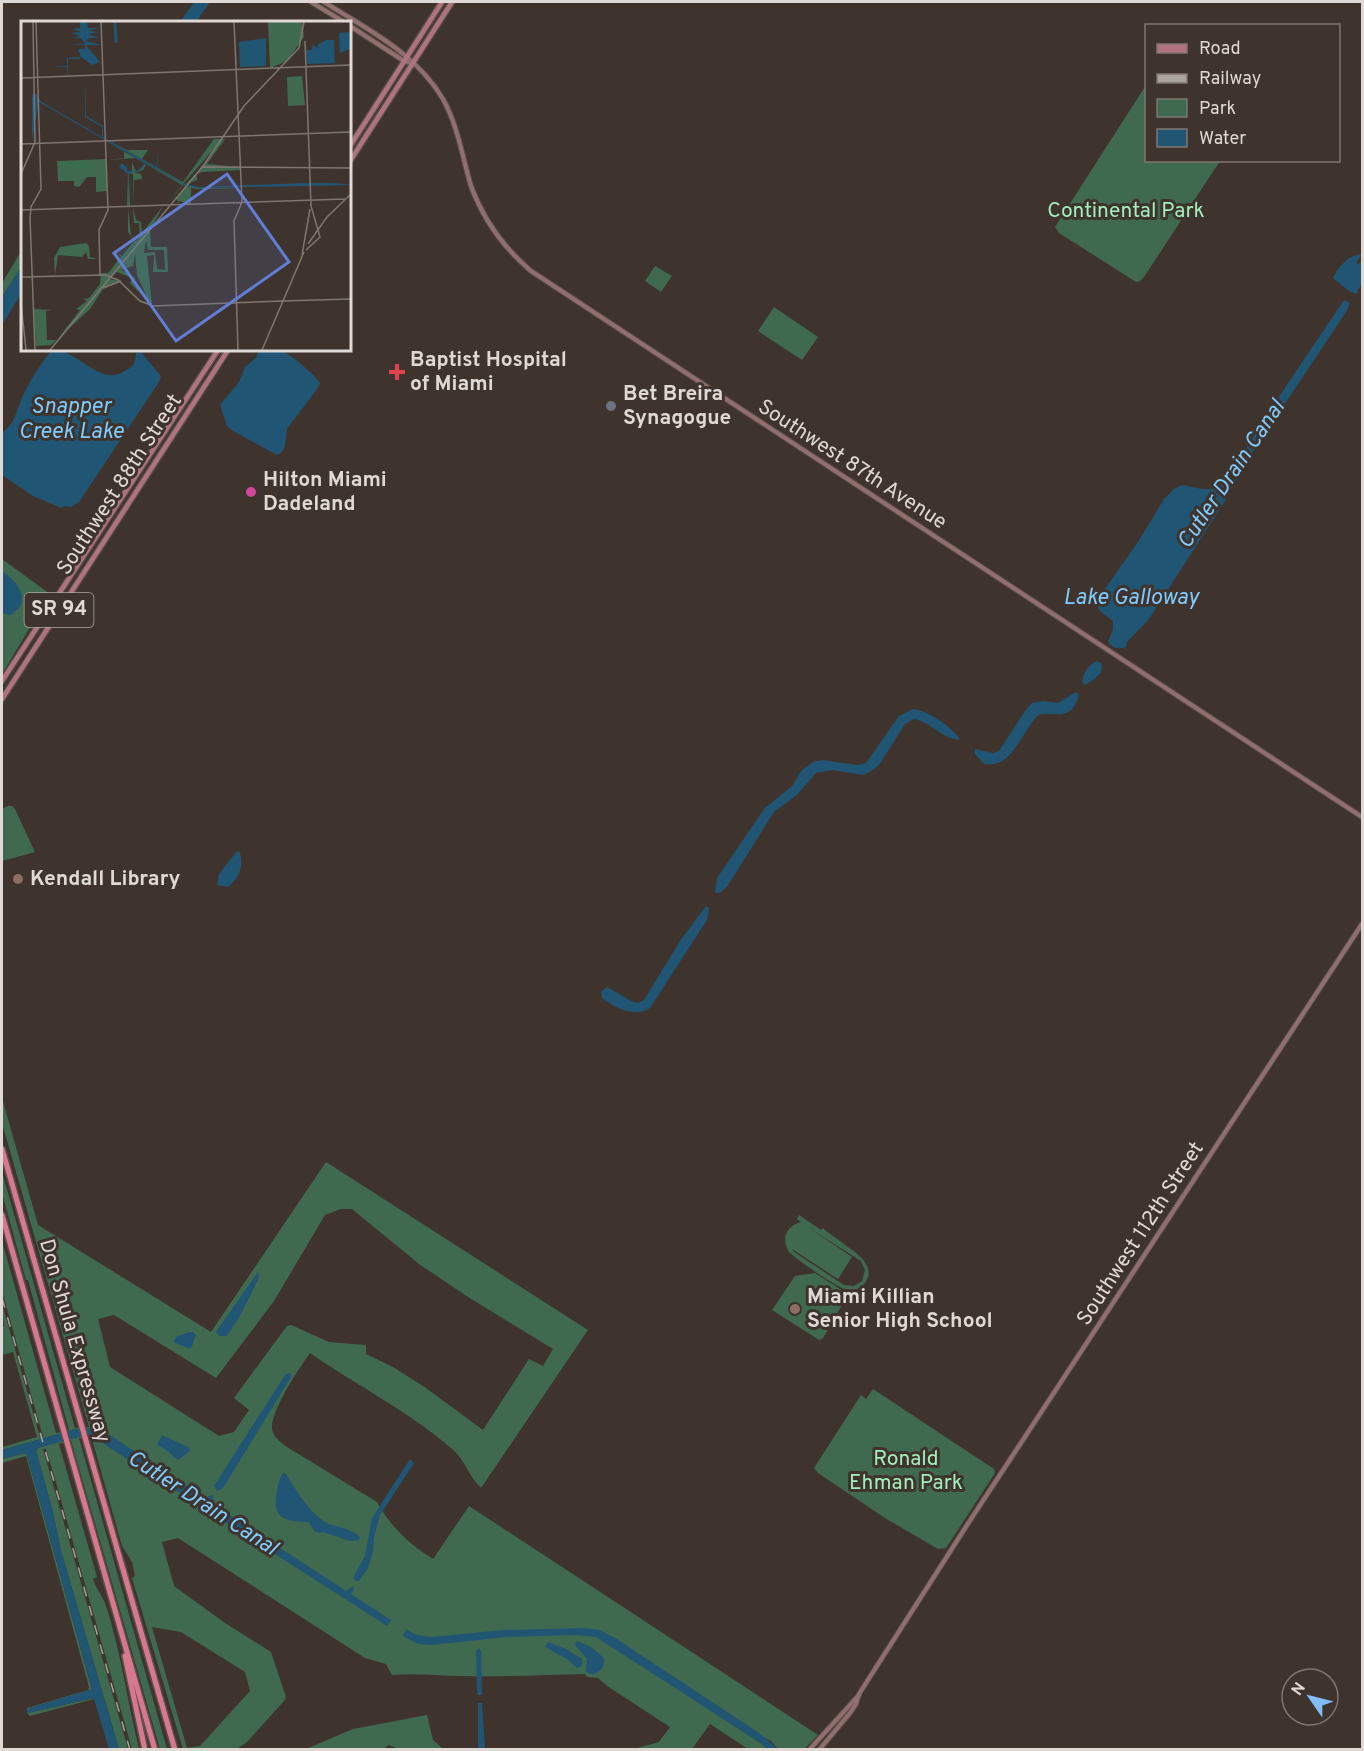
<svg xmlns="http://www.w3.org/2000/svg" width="1364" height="1751" viewBox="0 0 1364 1751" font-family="Overpass,sans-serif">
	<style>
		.green { fill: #3f6a4f; fill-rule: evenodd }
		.water { fill: #205574 }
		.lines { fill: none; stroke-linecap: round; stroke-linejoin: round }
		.secondary-casing { stroke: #59514a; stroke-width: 6 }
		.primary-casing { stroke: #59514a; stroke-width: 7 }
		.motorway-casing { stroke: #59514a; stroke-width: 8 }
		.secondary { stroke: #926e6e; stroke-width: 4 }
		.primary { stroke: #b0727c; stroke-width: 4.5 }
		.motorway { stroke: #d7788e; stroke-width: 5 }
		.rail { stroke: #aba39e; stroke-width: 1.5; stroke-dasharray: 10 10; stroke-linecap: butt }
		.health-dot { fill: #e0444e; stroke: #3f342d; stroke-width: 2 }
		.worship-dot { fill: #6b7280; stroke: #3f342d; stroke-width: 2 }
		.hotel-dot { fill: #d1479c; stroke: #3f342d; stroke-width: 2 }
		.education-dot { fill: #8d6e63; stroke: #3f342d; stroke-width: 2 }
		.labels { text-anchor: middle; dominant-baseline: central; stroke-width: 6; stroke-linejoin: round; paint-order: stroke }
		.shield { fill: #3f342d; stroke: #afa7a2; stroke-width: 1.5 }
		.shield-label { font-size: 20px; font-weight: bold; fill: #dfd8d4 }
		.park-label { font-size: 21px; fill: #a0efbc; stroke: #3f342d }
		.poi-label { font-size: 21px; font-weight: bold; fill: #dfd8d4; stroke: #3f342d; text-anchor: start }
		.street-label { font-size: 21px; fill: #dfd8d4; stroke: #3f342d }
		.water-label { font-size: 22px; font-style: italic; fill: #7eccff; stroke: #3f342d }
		.inset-river { fill: none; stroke: #205574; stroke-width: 3 }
		.inset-road { fill: none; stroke: #7f7670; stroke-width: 1.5 }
		.view { fill: #617ed7; fill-opacity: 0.15; stroke: #617ed7; stroke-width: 3 }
		.inset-edge { fill: none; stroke: #dfd8d4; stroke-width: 3 }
	</style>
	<rect width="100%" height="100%" fill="#3f342d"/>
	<path class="green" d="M1146 85V160L1220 161 1144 277 1140 281 1136 282 1059 233 1055 227Z
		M22 250V266L2 297V283Z
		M655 266 672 276 661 292 645 281Z
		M774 307 818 337 802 360 758 331Z
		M2 559 50 594 2 674Z
		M8 806H12L15 809 35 852 2 861V809Z
		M2 1098 38 1225 211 1332 326 1162 588 1330 481 1488C468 1475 464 1458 451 1448 408 1411 356 1385 310 1353 299 1368 270 1412 272 1429 273 1437 281 1442 287 1447L377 1502C390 1526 410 1545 433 1559L469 1506 818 1735 804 1749H778L771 1741 717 1714 762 1744 767 1749H748L710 1724 692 1749H634L659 1742 670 1727 607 1686 598 1678 588 1677 584 1674C543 1675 503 1677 462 1676 438 1676 416 1673 392 1675L386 1664 365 1658 178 1538 162 1542 174 1586 225 1623 271 1652 286 1697 284 1701 247 1742 237 1749H183L132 1578 135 1576 132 1562 122 1546 92 1439 79 1438 167 1749H160L71 1440 59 1444 97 1577 93 1579C96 1588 101 1594 105 1603 121 1650 127 1701 139 1749H132L55 1479 46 1449H43L128 1749H119L61 1551 53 1512 36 1451 38 1448C56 1443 81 1430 98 1440L93 1429H76L2 1450V1447L37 1437 13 1352 2 1355V1327L4 1326 2 1304 40 1437H43L2 1291V1241L56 1433 69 1430 28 1280H26L2 1193V1172L75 1428 89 1427 2 1123ZM341 1209H352L419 1264 468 1297 553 1349 543 1366 529 1359 483 1430 426 1388 393 1367 366 1354V1345L329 1342 291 1325 287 1326 234 1398 249 1410 234 1432 219 1436 110 1367 98 1319 114 1315 216 1378 274 1301 325 1215ZM152 1627 181 1632 245 1672 250 1691 200 1746 187 1748Z
		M799 1215 821 1230 823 1228 826 1231 847 1246 825 1233C839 1242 883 1262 864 1284 860 1289 854 1291 848 1290 837 1288 799 1261 789 1252 781 1239 786 1226 801 1222L797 1219ZM806 1226 861 1261 865 1270 862 1281 854 1286 844 1285 794 1252 792 1249 838 1279 852 1257Z
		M815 1273 848 1294 823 1338 819 1340 772 1310 795 1276Z
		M873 1389 994 1469 995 1473 946 1548 938 1549 885 1518 818 1473 814 1468 861 1395 866 1399Z
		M25 1453 27 1455 92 1690 30 1708 27 1713 94 1698 109 1749 94 1699 30 1716 27 1713V1708L88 1690 89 1687 26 1456 2 1463V1459Z
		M427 1715 433 1740 443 1749H399L389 1745 382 1750 306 1749 353 1729Z"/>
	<path class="water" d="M194 2H210L196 22H180Z
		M1362 254 1356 263 1359 264 1362 260V283L1356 294 1349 291 1333 278C1339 266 1348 255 1362 254Z
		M22 266V292L2 325V297Z
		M1344 300 1350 303 1346 312 1250 456 1225 501 1149 619 1127 642 1126 647C1119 650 1111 648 1108 641L1113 630V621C1105 614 1093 611 1099 597L1138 542 1164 499 1174 489 1182 485 1202 489H1213L1220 485 1232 471 1276 401Z
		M53 350C76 349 98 384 121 373 132 367 135 367 136 353L140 351 161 376 159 382 79 502 71 507 64 506 62 508 33 496 2 475V433C17 421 14 415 22 398 28 384 42 360 53 350Z
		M259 350C266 349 273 349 279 350 289 352 314 374 320 383L317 389 287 429 285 446 282 452 277 455 233 431 227 426 220 405 239 382 245 367 256 358Z
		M2 571C17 581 34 601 10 615L2 613Z
		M1097 661 1101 663C1105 674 1093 680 1085 685L1082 682C1083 673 1088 665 1097 661Z
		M1076 692 1079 695C1070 724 1057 710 1038 715 1026 727 1014 758 998 763 994 765 988 764 984 764L975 754V749L993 753 999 751 1025 711 1032 703 1043 701 1058 703Z
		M913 709C926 709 955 729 960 740 942 739 931 722 914 719L905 724 879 765 870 772 863 775 832 770 816 773 797 795 775 811 770 818 727 887 720 893H715L717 878 764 809 792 786 802 770 813 762 822 760 858 765 866 763 899 716Z
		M237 851 240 852C243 868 241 875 228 887L217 885 219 874Z
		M706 906 709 908 707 920 650 1008C635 1018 615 1008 602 998L601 992 607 987 633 1002 638 1003 644 1000 680 941Z
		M258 1272 259 1278C249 1298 240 1318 227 1336H220L216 1332Z
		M189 1332H193L196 1335 191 1349 175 1343 174 1341 176 1337Z
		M290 1373 291 1377 223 1488 217 1491 214 1486 283 1378 286 1374Z
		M94 1428 110 1435 204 1498 213 1495 214 1505 346 1591 353 1586 354 1589 351 1594 391 1620 387 1626 384 1624 93 1437H79L38 1448 36 1451 53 1512 61 1551 119 1749H109L94 1698 27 1713V1710L30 1708 92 1689 27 1455 25 1453 2 1459V1450L76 1429Z
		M162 1435 190 1448 189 1452 178 1460 165 1449 157 1445Z
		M410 1459 414 1463 380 1515 374 1537 373 1551 368 1568 359 1581H356L353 1578 365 1556 372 1518Z
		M283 1473 286 1474C297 1491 310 1515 329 1524 339 1528 353 1529 360 1537L359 1540 350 1541 323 1532 319 1533 314 1531 309 1522C286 1522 271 1519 277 1492 278 1485 279 1479 283 1473Z
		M584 1628 600 1630 615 1638 759 1733 778 1749H767L762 1744 596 1637 577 1635 506 1637 431 1645 418 1644 403 1636 406 1629 416 1635 432 1637 503 1630Z
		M577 1641 591 1647 604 1658C606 1668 596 1678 586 1672L587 1659 575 1645Z
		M548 1642 566 1649 582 1659V1666L577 1668 567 1659 545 1647Z
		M479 1648 481 1651 482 1695H478L477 1692 476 1651Z
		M478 1703H482L485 1749H478Z"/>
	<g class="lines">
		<g class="secondary-casing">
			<path id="secondary" d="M311 2 344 22
				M324 2C367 29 416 53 443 99 458 126 462 156 471 186 483 219 504 248 531 271L1362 817
				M350 26 404 61 412 63
				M809 1750 859 1695
				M819 1750 850 1713 856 1704 859 1694 969 1522 1362 924"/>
		</g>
		<g class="primary-casing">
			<path id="primary" d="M350 146 442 2
				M350 161 452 2
				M2 681 218 350
				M2 699 228 350"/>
		</g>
		<g class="motorway-casing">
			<path id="motorway" d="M2 1149 175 1750
				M2 1215 155 1750
				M125 1656 145 1750"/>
		</g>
		<use href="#secondary" class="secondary"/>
		<use href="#primary" class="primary"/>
		<use href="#motorway" class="motorway"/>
		<path class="rail" d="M2 1298 130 1750"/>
	</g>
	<path class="health-dot" d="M394 363h6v6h6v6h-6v6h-6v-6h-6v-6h6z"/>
	<circle class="worship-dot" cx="611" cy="406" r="6"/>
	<circle class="hotel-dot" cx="251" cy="492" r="6"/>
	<g class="education-dot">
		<circle cx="18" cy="879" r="6"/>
		<circle cx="795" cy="1309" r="6"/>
	</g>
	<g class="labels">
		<rect class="shield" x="24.5" y="593" width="69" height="34" rx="4.5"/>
		<g class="shield-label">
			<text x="59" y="610">SR 94</text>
		</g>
		<g class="park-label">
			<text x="1126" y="211">Continental Park</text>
			<text x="906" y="1459">Ronald<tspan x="906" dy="24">Ehman Park</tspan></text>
		</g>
		<g class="poi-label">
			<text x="410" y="360">Baptist Hospital<tspan x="410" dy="24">of Miami</tspan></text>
			<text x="623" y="394">Bet Breira<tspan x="623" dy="24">Synagogue</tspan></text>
			<text x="263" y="480">Hilton Miami<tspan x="263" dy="24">Dadeland</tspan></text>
			<text x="30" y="879">Kendall Library</text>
			<text x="807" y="1297">Miami Killian<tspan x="807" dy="24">Senior High School</tspan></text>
		</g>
		<g class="street-label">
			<text transform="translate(852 465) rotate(33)">Southwest 87th Avenue</text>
			<text transform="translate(120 485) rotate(-57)">Southwest 88th Street</text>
			<text transform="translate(1141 1234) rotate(-57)">Southwest 112th Street</text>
			<text transform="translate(74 1341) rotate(74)">Don Shula Expressway</text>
		</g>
		<g class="water-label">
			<text x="71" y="407">Snapper<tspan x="71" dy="25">Creek Lake</tspan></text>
			<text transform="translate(1232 475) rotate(-56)">Cutler Drain Canal</text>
			<text x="1131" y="598">Lake Galloway</text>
			<text transform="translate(202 1504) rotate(33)">Cutler Drain Canal</text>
		</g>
	</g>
	<g transform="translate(21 21)">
		<rect width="330" height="330" fill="#3f342d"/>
		<path d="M247 1H281L283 16 266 40 249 47ZM281 55 284 84 267 85 266 56ZM193 118H204L186 143 219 146V149L181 151 176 153V159L166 163 220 165 165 163 183 145 198 122 162 163 176 167H220L178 168 170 167V183L158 180V183L155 177 165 165 162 164 145 184 161 164 125 143 123 148 120 150 117 151 113 152 120 153 121 158 113 159V185L112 153 108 152 109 185H106L107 153 108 152 111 151V141L115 151 125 143 114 137 87 139 103 137V130L89 123 161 162 93 122 106 129H127L121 138 162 161ZM85 138 86 170 75 171V156H66L58 166 53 165V160H37L36 140ZM142 185 129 210 130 226H146L147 251H132L133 234 126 235 131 284 109 262 111 257 96 251 88 258 98 260 82 268 69 288 30 324 15 325 13 288 31 289 25 290 26 319H36L59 289 55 288 66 280 62 278 68 277 79 263 80 252H87L100 236 97 232 101 235 113 220 107 211V187L110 215 115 220 119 215 118 202H113L112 186 115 199 120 201 121 212ZM125 219 127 229H143L144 249 136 248 134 231 123 232ZM114 233 116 254 125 274 113 263 114 257 101 249 112 245ZM65 222 68 225 69 236 77 238H67L65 231 61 236 37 234 34 254 33 237 39 226Z" fill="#3f6a4f" fill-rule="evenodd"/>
		<path d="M69 140 70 147 66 148 41 144 37 148 38 141Z" fill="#3a6d4e"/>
		<path d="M59 1H66L67 7H78L67 10 79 11 67 13 79 17H68L65 20 80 24H65L79 41 71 44 60 36 58 38H47V57L46 46H29L46 45V37L60 36 57 28H64V24H48L64 23 60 17H50L60 15 49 12 60 11 52 8 59 7ZM328 11 329 28 319 32 318 12ZM245 17V45L219 46 218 21ZM306 19H313L314 42 286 43 285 29H291L292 23 297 28V23ZM64 58 65 95 82 105V116L135 146 138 129 136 147 162 162 178 166 285 162H313L330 164 176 167 165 165 135 148 133 167 135 148 125 142 119 150 108 152V185L107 153 98 146 101 142 105 146 106 142V150H116L124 142 18 81 11 120V73H0H16L19 80 81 116V106L64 96Z" fill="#205574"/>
		<path class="inset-river" d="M94 1 95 22"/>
		<path class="inset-road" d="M213 1 221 181 213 200 217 329M284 20 290 185 299 216 285 229M0 57 330 44M0 123 330 111M180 146 330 147M0 153 14 121 12 1M0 189 325 178M9 197 14 329M9 198 10 186 20 168 15 1M287 223 306 196 330 173M281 234 289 188M79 254 78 209 87 189 80 1M0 256 84 254 97 259 119 280 132 285 261 280M82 267 100 260M261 280 330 278M0 282 5 329M29 329 182 145 223 85 278 27 283 1M241 329 283 231"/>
		<path class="view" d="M206 153 268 241 155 320 93 232Z"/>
		<rect width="330" height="330" class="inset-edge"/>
	</g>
	<rect width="1364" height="1751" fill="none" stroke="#dfd8d4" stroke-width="6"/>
	<rect x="1145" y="24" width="195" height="138" fill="#3f342d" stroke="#7f7670" stroke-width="1.5"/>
	<rect x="1157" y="44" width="30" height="9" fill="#b0727c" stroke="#7f7670" stroke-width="1.5"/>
	<text x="1199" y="54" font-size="18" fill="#dfd8d4">Road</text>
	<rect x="1157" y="74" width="30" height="9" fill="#aba39e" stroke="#7f7670" stroke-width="1.5"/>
	<text x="1199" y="84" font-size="18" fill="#dfd8d4">Railway</text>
	<rect x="1157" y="99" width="30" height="18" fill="#3f6a4f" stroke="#7f7670" stroke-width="1.5"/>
	<text x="1199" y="114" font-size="18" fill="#dfd8d4">Park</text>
	<rect x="1157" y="129" width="30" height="18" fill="#205574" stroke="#7f7670" stroke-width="1.5"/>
	<text x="1199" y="144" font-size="18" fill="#dfd8d4">Water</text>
	<g transform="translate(1310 1697) rotate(305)"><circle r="28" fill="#3f342d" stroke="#7f7670" stroke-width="1.5"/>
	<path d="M0-4.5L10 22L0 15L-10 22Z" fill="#82bcfa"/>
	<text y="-9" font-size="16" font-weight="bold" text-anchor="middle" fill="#dfd8d4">N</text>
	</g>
</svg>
